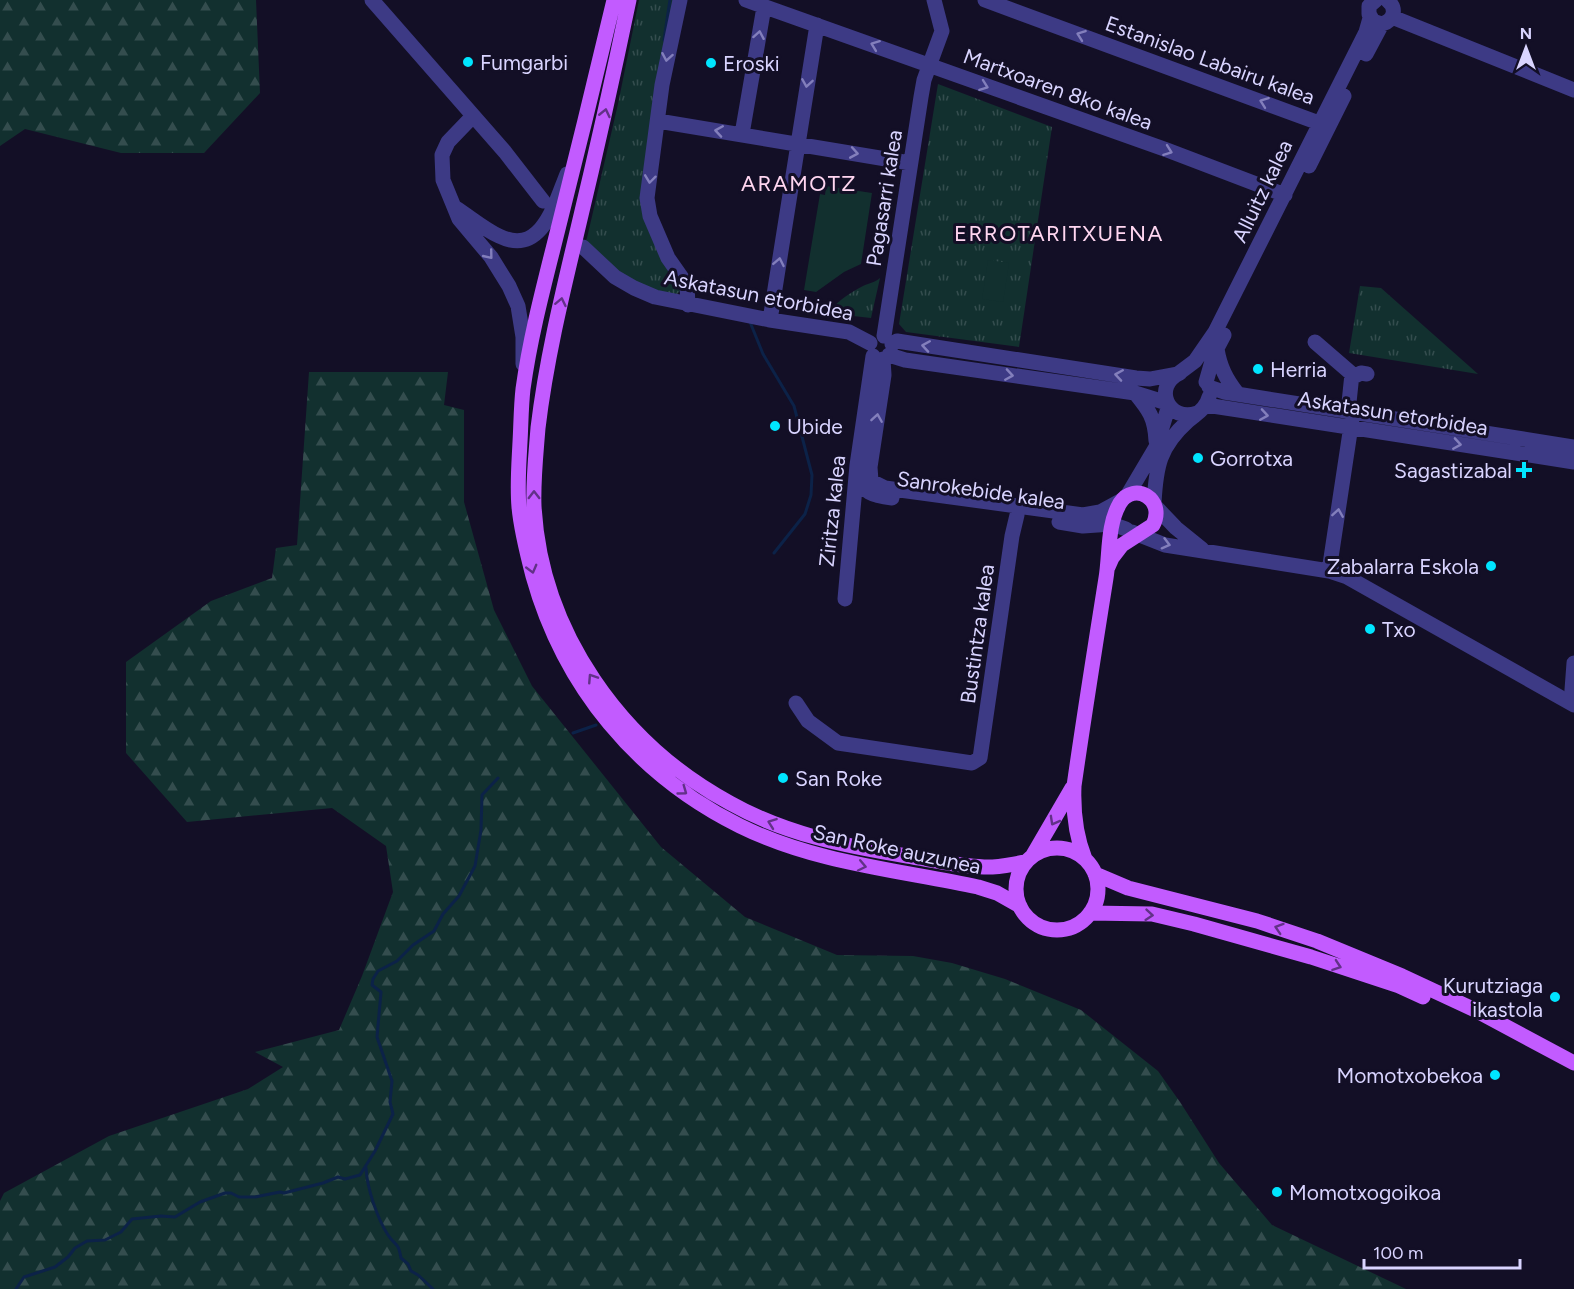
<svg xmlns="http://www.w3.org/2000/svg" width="1574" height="1289" viewBox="0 0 1574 1289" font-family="Figtree,sans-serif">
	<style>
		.grass { fill: url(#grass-tufts) }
		.forest { fill: url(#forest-firs) }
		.garden { fill: #12302f }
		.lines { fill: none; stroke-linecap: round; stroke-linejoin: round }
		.stream { stroke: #0c2248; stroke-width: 3 }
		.minor { stroke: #3d3a85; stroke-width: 15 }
		.major { stroke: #c25bff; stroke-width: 15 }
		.oneway { stroke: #837fbc }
		.oneway2 { stroke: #623188 }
		.poi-dot { fill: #00e5ff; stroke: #130f26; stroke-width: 2 }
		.labels { text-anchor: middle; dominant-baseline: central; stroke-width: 6; stroke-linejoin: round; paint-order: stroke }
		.street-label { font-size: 21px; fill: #d9d4ff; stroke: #130f26 }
		.poi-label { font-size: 21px; fill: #d9d4ff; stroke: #130f26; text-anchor: start }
		.neighbourhood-label { font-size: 22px; letter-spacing: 1.5px; fill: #ffd6f0; stroke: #130f26 }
	</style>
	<defs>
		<pattern id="grass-tufts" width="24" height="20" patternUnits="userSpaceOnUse" patternTransform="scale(1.5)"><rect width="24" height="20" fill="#12302f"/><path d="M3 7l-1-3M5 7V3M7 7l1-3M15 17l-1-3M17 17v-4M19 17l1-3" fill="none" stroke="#344d4e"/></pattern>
		<pattern id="forest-firs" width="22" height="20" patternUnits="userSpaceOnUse" patternTransform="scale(1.5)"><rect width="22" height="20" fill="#12302f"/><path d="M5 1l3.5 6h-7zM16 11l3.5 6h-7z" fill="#344d4e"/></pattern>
	</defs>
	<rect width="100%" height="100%" fill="#130f26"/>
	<path class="grass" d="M639 0H680L647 198 681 290 670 301 655 297 583 247 587 238 618 104Z
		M938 84 1052 127 1019 347 906 332 899 324Z
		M880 278 871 318 827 313C837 302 849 293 863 286 869 283 874 283 880 278Z
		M1360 286 1381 288 1478 374 1349 353Z"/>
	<path class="forest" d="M0 0H256L260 93 204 153H121L25 129 0 146Z
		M309 372H448L444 405 464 410V502L494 610 532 686 661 847 745 917 837 955 913 956 952 963 1005 979 1081 1010 1158 1071 1180 1102 1219 1163 1272 1225 1406 1289H0V1201L4 1193 109 1136 248 1089 283 1067 255 1052 339 1030 362 976 393 892 386 846 332 808 187 822 126 753V662L211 601 272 578 276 548 297 545Z"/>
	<path class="garden" d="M826 186 872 193 861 264 844 272 816 292 804 290 820 194 825 195Z
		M988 260 1009 263 1003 302 982 299Z"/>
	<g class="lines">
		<path class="stream" d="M664 40 670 0
			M750 322 763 354 794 406 812 475 811 495 805 514 774 553
			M573 733 596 725
			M366 1168C367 1188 377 1218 388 1235 396 1247 398 1241 401 1258L408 1264 411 1271 418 1275 433 1289
			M16 1289 24 1277 55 1267 68 1257 75 1248 87 1241 105 1240 121 1232 132 1219 161 1216 175 1217 200 1202 225 1193H231L239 1197H255L280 1192 284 1193 323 1183 338 1177 345 1179 360 1175 375 1151 393 1114 390 1102 392 1081 377 1037 381 992 372 985 373 979 378 971 397 961 413 945 434 931 443 914 459 896 475 866 481 830 482 795 498 778"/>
		<path class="minor" d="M372 0 505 152 543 201
			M680 0 662 85 647 198 650 216 668 258 687 285 688 305
			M746 0 1167 150 1285 195
			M985 0 1319 123
			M1376 0 1369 6V14L1373 21 1382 24C1395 20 1397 8 1387 0
			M1392 17 1574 90
			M1366 54 1382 24
			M473 116 448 142 442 155 443 180 459 219 491 257 509 286 518 306 523 337V364
			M658 121 910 163
			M742 134 764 7
			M1309 166 1344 96
			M456 208C470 217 484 229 499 236 542 257 555 203 567 174
			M583 247 615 277 634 288 655 297 770 320 849 332 870 343
			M770 320 817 25
			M884 336 921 97 924 80 942 31 934 0
			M1315 342 1352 374 1348 412
			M892 344 897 341 1136 378 1150 379 1177 374
			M1217 349C1220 367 1226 379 1237 393
			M889 355 905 360 1135 393 1167 403
			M883 359 884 375 870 467 871 481 885 488 1083 515 1100 512 1122 500
			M1179 373 1195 361 1215 332 1366 32 1370 18
			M1180 373C1152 386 1168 423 1197 413
			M1353 377 1361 373 1367 374
			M1206 382 1214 354 1224 335
			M1209 387 1224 392 1574 447
			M1135 393C1149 410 1155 418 1156 441
			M1206 405 1574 462
			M857 473C861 493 874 496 892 498
			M1127 496 1156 447 1169 405
			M1154 503C1156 467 1159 447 1188 421 1197 413 1206 409 1209 397
			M1156 507 1176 528 1202 549
			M1059 522 1083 526 1112 524 1126 529
			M1132 532 1165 545 1329 571 1347 577 1574 705
			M1329 571 1352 419
			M845 599 857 465 873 356
			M796 703 808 721 838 743 972 763 980 758 1012 536 1017 515
			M1571 703 1574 663"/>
		<path class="major" d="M614 0C597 72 579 145 561 217 547 274 531 331 523 389 521 407 521 425 520 442 519 463 517 485 519 507 521 530 527 553 533 576 564 687 637 775 740 826 815 863 898 870 978 887L997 893 1020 906
			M629 0C613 77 596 153 578 228 562 295 546 361 538 428 536 454 533 480 534 506 541 632 621 744 730 803 785 834 845 846 907 856 932 860 958 866 984 867 997 868 1012 864 1026 862
			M1016 889a41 41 0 1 1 82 0a41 41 0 1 1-82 0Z
			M1033 855 1072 788
			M1085 859C1075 834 1073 811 1074 786 1084 716 1095 647 1106 578 1110 554 1107 525 1120 503 1134 481 1166 499 1153 525L1122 545 1112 558 1108 567
			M1095 874 1128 888 1257 921 1317 941 1402 976 1475 1010 1574 1063
			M1090 913 1152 914 1194 924 1311 957 1399 986 1423 997"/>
	</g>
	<defs><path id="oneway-chevron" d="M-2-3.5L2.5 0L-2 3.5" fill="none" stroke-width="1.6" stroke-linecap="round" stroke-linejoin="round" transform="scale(1.5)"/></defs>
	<g class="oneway">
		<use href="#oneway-chevron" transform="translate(759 35) rotate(-80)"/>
		<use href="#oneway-chevron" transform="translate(1081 35) rotate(-160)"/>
		<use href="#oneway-chevron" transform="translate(875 45) rotate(-159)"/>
		<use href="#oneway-chevron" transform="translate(667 57) rotate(100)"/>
		<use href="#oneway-chevron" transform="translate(807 83) rotate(99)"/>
		<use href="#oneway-chevron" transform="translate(984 86) rotate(20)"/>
		<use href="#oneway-chevron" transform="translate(1264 102) rotate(-160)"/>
		<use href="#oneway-chevron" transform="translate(719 131) rotate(-171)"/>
		<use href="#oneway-chevron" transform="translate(1168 151) rotate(20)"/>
		<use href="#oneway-chevron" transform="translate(854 153) rotate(10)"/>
		<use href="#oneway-chevron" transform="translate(650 179) rotate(97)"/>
		<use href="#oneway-chevron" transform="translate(489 255) rotate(51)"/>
		<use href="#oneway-chevron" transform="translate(779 262) rotate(-79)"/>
		<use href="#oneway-chevron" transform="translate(926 346) rotate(-171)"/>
		<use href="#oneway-chevron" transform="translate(1009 375) rotate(9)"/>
		<use href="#oneway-chevron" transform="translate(1119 375) rotate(-171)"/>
		<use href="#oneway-chevron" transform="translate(1264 415) rotate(9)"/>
		<use href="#oneway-chevron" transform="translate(877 418) rotate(-81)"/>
		<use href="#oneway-chevron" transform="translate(1457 444) rotate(9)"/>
		<use href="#oneway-chevron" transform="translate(1338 513) rotate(-81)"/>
		<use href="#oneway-chevron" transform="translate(1166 544) rotate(15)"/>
	</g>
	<g class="oneway2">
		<use href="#oneway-chevron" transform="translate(605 113) rotate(-77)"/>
		<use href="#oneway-chevron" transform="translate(561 302) rotate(-78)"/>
		<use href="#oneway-chevron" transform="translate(534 495) rotate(-90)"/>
		<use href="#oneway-chevron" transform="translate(532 569) rotate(75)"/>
		<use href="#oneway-chevron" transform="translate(592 678) rotate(-123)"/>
		<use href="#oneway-chevron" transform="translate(683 791) rotate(36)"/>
		<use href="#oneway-chevron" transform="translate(1054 821) rotate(119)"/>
		<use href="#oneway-chevron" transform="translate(772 823) rotate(-160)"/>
		<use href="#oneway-chevron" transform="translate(862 866) rotate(12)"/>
		<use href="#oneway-chevron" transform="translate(1149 915) rotate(5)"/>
		<use href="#oneway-chevron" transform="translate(1279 928) rotate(-162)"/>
		<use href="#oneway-chevron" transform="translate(1337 966) rotate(19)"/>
	</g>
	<g class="poi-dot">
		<circle cx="468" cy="62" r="6"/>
		<circle cx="711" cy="63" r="6"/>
		<circle cx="1258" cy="369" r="6"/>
		<circle cx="775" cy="426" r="6"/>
		<circle cx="1198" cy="458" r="6"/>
		<path d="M1521 461h6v6h6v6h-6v6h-6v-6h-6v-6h6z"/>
		<circle cx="1491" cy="566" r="6"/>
		<circle cx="1370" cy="629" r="6"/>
		<circle cx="783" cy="778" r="6"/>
		<circle cx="1555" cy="997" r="6"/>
		<circle cx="1495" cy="1075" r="6"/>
		<circle cx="1277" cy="1192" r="6"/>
	</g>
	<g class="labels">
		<g class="street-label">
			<text transform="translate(1210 60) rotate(20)">Estanislao Labairu kalea</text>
			<text transform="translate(1058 89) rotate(20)">Martxoaren 8ko kalea</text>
			<text transform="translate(1262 191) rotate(-64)">Alluitz kalea</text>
			<text transform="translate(884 198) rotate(-81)">Pagasarri kalea</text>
			<text transform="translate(759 295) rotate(11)">Askatasun etorbidea</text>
			<text transform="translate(1393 413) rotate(9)">Askatasun etorbidea</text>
			<text transform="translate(981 490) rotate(8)">Sanrokebide kalea</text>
			<text transform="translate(832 511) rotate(-84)">Ziritza kalea</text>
			<text transform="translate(977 634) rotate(-82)">Bustintza kalea</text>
			<text transform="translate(897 849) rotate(12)">San Roke auzunea</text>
		</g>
		<g class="poi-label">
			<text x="480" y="62">Fumgarbi</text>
			<text x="723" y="63">Eroski</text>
			<text x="1270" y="369">Herria</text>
			<text x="787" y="426">Ubide</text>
			<text x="1210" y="458">Gorrotxa</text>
			<text x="1512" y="470" text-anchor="end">Sagastizabal</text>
			<text x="1479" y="566" text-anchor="end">Zabalarra Eskola</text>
			<text x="1382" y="629">Txo</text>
			<text x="795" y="778">San Roke</text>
			<text x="1543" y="985" text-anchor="end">Kurutziaga<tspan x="1543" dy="24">ikastola</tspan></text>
			<text x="1483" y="1075" text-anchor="end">Momotxobekoa</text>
			<text x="1289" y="1192">Momotxogoikoa</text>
		</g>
		<g class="neighbourhood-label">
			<text x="799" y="183">ARAMOTZ</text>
			<text x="1059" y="233">ERROTARITXUENA</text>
		</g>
	</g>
	<g transform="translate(1526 48)" stroke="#130f26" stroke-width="4.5" paint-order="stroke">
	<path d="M0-4.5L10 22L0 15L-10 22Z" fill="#d9d4ff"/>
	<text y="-9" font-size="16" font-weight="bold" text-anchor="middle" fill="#d9d4ff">N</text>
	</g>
	<path d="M1364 1259v9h156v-9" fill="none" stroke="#d9d4ff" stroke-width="3"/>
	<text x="1373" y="1259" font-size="18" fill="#d9d4ff" stroke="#130f26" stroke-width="4.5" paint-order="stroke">100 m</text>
</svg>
